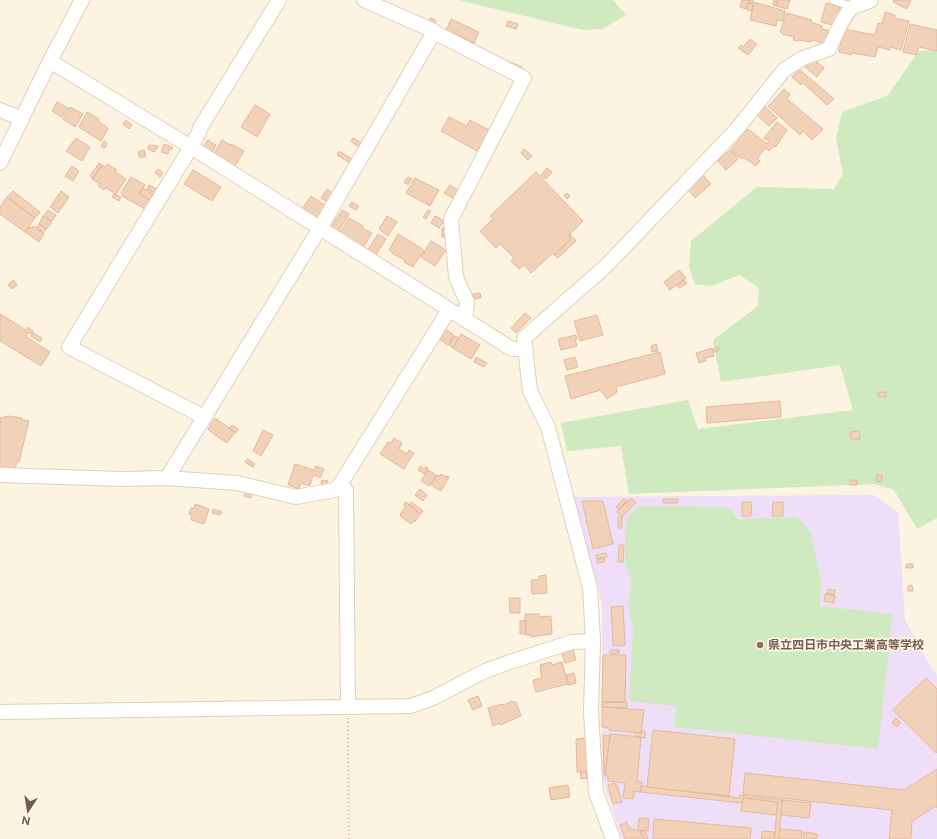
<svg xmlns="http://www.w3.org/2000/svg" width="937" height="839" viewBox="0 0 937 839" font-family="'Public Sans','Noto Sans JP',sans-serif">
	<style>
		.education { fill: #efdef8 }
		.green { fill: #cfe9c0 }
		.building { fill: #f1d2b9; stroke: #e3b99a }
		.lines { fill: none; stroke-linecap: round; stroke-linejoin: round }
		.service-casing { stroke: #e0cfbd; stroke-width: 9 }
		.minor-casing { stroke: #e0cfbd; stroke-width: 16 }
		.path { stroke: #d5b59d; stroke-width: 2; stroke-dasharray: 1 3; stroke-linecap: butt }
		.service { stroke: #fff; stroke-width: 7 }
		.minor { stroke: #fff; stroke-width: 14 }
		.education-dot { fill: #8d6e63; stroke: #fff7e7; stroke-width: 1.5 }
		.labels { text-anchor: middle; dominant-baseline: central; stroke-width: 3.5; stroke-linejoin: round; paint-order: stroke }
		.education-label { font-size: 12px; font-weight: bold; fill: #785e54; stroke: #fff7e7; text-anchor: start }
	</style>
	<rect width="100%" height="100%" fill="#fcf3e1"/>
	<path class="education" d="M874 495 898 513 905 620 933 671 937 675V839H622L602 776V603L573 497Z"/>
	<path class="green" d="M458 0H613L626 15 602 29 583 30Z
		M937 50V518L917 529 894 490 875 484 629 494 621 446 567 451 561 423 688 400 698 429 853 410 840 365 721 382 713 340 758 306 759 288 739 275 712 286 695 284 689 268 691 241 757 187 834 189 843 174 836 138 842 112 887 96 919 51Z
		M639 506 728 507 738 519 797 517 810 531 821 580 820 606 893 614 878 749 674 727 676 706 629 701 633 629 628 605 632 582 625 562 626 518Z"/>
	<path class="building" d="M742 0H753L752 3 748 2 746 9 740 7Z
		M774 0H778L776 6 773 5Z
		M778 0H790L787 9 776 6Z
		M894 0H911L907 9 893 2Z
		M754 2 785 11 783 21 777 20 776 26 750 20Z
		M749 3 753 4 751 11 747 10Z
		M826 3 840 7 835 26 821 22Z
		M885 12 895 15 894 18 909 21 901 50 890 47V50L878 47 875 57 852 53 851 55 839 52 843 29 875 35 878 23 882 24Z
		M787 13 812 20 811 22 822 26V29L828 30 825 44 812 40 811 42 798 40V41L793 40 794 37 782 34V33L780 32Z
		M430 18 436 20 433 27 428 25Z
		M451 19 479 32 474 43 446 30Z
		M508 21 518 24 516 29 506 26Z
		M910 24 937 30V51L919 47 916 55 903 52Z
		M453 33 474 43 472 47 451 37Z
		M750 39 757 44 748 55 738 48 741 45 743 47Z
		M812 58 824 68 817 77 805 67Z
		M510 62 522 67 520 73 508 68Z
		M799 69 834 99 827 105 803 83 801 85 792 77Z
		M784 89 790 94 787 99 823 129 812 140 803 131 800 135 768 106Z
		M57 102 68 108 62 117 52 111Z
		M255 105 270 114 257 137 241 127Z
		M764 105 777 118 769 126 756 114Z
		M70 107 83 114 75 127 63 119Z
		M87 112 99 119 98 121 108 128 101 141 79 127Z
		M449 117 467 126 470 120 489 130 477 151 441 131Z
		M126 120 132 125 129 129 123 124Z
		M777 122 787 130 776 147 774 146 769 151 765 148 757 159 760 161 756 166 743 157 742 159 732 152 733 150 731 149 739 140 737 139 743 132 744 133 748 129 767 144 769 141 764 138Z
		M76 138 90 147 82 161 66 151Z
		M353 138 362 143 359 147 351 141Z
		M208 140 216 145 212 153 203 147Z
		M222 140 230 145 231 144 244 151 235 166 214 154Z
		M104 141 107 143 105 148 101 146Z
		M164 144 172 147V150L170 149 169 150 168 154 161 152Z
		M149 145 158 146 157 148 154 152 148 149Z
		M524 149 532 156 528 160 521 153Z
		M144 150 146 156 140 158 138 152Z
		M730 150 738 159 726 170 718 161Z
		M339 151 354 160 352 164 337 155Z
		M99 163 102 165 93 179 90 176Z
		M107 164 117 170 115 172 126 179 116 194 106 188 104 190 98 186 100 184 92 179 102 165 105 167Z
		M72 166 79 171 73 181 65 176Z
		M547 168 552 172 546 179 541 175Z
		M158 169 163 173 160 177 155 173Z
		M193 170 221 187 212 201 184 184Z
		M536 172 583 221 568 236 571 239 554 255 553 253 531 273 524 265 519 269 511 261 514 258 500 244 496 248 480 231 493 219 490 216Z
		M703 175 711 184 695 198 687 188Z
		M131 177 145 185 139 194 150 200 145 209 122 196 123 194 121 193Z
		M408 177 412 179 408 185 404 182Z
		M415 178 439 190 430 206 406 193Z
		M149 185 157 189 155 193 147 189Z
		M450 185 458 190 453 198 444 193Z
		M143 188 153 194 150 200 139 194Z
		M327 189 334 194 328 202 321 198Z
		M13 191 40 212 35 218 7 197Z
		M61 191 69 197 58 213 50 207Z
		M567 193 570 196 567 199 564 195Z
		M114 194 121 197 119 201 112 197Z
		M311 196 326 206 318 219 302 209Z
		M7 197 35 218 25 232 0 214V207Z
		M352 202 359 206 356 210 349 206Z
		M48 210 56 215 52 221 43 216Z
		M342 210 349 214 338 232 331 227Z
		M428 210 431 211 426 219 423 217Z
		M43 216 52 222 47 229 39 224Z
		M387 216 397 222 388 236 379 229Z
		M435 216 444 221 439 228 431 223Z
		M349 218 363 226 362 228 372 233 363 248 339 234Z
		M39 224 46 229 43 233 36 228Z
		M33 226 44 234 39 242 25 232 30 227 32 228Z
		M442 228H446V237H442Z
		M378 234 386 239 375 256 367 251Z
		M398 234 424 250 413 267 404 262 405 260 393 254V253L389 250Z
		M570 234 576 241 558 258 554 255 571 239 568 236Z
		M431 241 446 250 435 266 421 257Z
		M679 270 686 278 670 290 664 282Z
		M13 280 17 285 12 289 8 285Z
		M684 280 687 283 680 288 677 286Z
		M480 293 481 298 474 299 473 294Z
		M525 313 531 318 516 333 511 328Z
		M0 314 26 330 28 327 33 331 31 334 28 332 26 337 50 352 41 366 0 341Z
		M597 315 603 335 580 341 574 321Z
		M445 329 454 335 448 345 439 339Z
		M33 333 42 338 40 342 31 336Z
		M461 334 480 345 471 359 453 348Z
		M576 335 577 339H575L577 346 561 350 558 339Z
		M455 336 459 338 453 348 449 345Z
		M656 344 658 351 652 352 651 346Z
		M718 347 719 350 714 352 713 349Z
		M712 348 714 356 705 358 706 361 699 363 696 353Z
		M660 352 665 374 616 387 617 392 607 399 601 390 571 399 565 376Z
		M476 357 487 363 484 367 474 362Z
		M575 357 578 367 567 370 564 360Z
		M878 392H886V397H878Z
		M780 401 781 417 707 423 706 407Z
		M8 416 22 418V420L29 421 19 462H17L15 469 0 468V418Z
		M215 418 235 432 227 443 215 435 208 429Z
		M232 425 238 429 236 433 229 428Z
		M263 430 273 435 261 456 253 451Z
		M859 431 860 439H851L850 432Z
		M394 438 402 443 399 449 407 454 409 450 414 453 404 469 380 454 388 442 391 443Z
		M247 459 255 464 253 467 245 462Z
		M295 464 314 470 316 466 324 469 320 478 313 475 310 486 301 483 299 489 288 485Z
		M420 466 424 469 425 467 428 468 425 474 418 470Z
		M428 470 436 475 429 486 421 481Z
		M441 474 446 477V476L449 477 441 491 431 485 437 475 439 476Z
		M876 475H882V481L877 482Z
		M322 480 328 481 326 486 321 484Z
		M850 480H857V485H850Z
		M420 489 427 495 423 501 415 495Z
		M246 491 252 493 251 498 244 496Z
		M631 498 636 503 622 517 617 512Z
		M623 499H625L627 501 619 509 616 507Z
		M663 499H678V503H663Z
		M582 501H603L613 544 593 549Z
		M406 502 420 514 415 522 414 520 411 524 400 516 401 515 400 514 406 507 403 505Z
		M411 502 422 510 423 511 421 514 409 505Z
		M742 502H752L751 516H742Z
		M773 502H783V516H772Z
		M195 504 209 509 204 524 191 520 192 515 189 514 191 508 194 509Z
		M213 509 222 512 220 515 212 513Z
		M618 517H622V528H618Z
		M619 545H624L623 562H618Z
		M606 553 607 557 596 559V555Z
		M604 558 605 562 597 563V560Z
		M906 564H913V568H906Z
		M546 575 547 593 532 594 531 580H539V576Z
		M912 585 913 591H908V586Z
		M828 589 835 590 834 595 827 593Z
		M825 594 835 596 834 603 824 601Z
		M509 598H520V613H510Z
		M623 606 625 645 613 646 611 607Z
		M525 614H539V617L551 616 552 634 531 637V635H526Z
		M525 620 526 634H520V621Z
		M573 650 576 660 565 663 562 653Z
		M610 650H619V653L610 654Z
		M603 655H626L625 702H602Z
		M551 662 552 665 562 662 568 684 536 692 533 680 542 678 540 668H541L540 665Z
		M574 673 576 683 569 685 566 675Z
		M926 678 937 689V752L936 753 893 710Z
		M478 696 482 706 473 710 468 700Z
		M512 701 513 702H516L521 716 500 725 499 723 493 726 488 708 502 704 503 705Z
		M602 702H627V708L602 707Z
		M602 707 644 710 641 733 609 730V728L602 727Z
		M896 718 901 723 897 727 892 723Z
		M653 730 735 739 729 796 647 787Z
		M641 731H645V738L635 737V732L641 733Z
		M610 734 641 737 637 781 642 782 640 792 634 791 633 799 623 798 625 783 608 781V776H605Z
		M603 735 610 736 605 774H604Z
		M587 738 588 772H577L576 739Z
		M937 769V808L936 806 912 821 911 839H889L892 810 743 794 745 773 904 790Z
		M580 772H586L587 778 581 779Z
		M615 783V786L617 785 622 802 613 804 608 785Z
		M568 785 570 797 551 800 549 788Z
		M641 786 740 798V795L782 800 779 839H774L778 802 743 798 742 803 640 792Z
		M743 798 778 802 776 815 741 811Z
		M782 800 811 803 809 818 781 815Z
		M639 818 649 819 648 831 638 830Z
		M654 819 751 828 750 839H653Z
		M627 822 629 828 639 831 644 839H625L620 825Z
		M780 829 802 831 801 839H779Z
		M640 831H645L648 839H644Z
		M762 831 775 832 774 839H761Z
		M804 832 818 834 817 839H803Z"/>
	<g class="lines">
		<g class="service-casing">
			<path id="service" d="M833 0 852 7"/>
		</g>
		<g class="minor-casing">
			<path id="minor" d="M364 0 434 31V32L524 78 451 219 456 277 467 302 465 320
				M50 61 191 147 512 349H526
				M0 110 22 119
				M0 163 50 61 82 0
				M204 417 69 347 191 147 199 132 200 128 279 0
				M0 475 122 479 167 478 237 483 296 497 335 490 341 483 449 310
				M167 478 320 228 434 32
				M341 483 346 491 348 707
				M0 712 411 706 433 698 485 671 510 662 572 642 593 641
				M613 839 596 792 594 762 591 711 593 641 590 588 548 427 530 391 524 338 606 266 736 130 784 70 803 58 829 49C834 39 844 13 853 7 859 4 865 4 871 0"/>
		</g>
		<path class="path" d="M348 718 349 839"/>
		<use href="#service" class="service"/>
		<use href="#minor" class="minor"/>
	</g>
	<circle class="education-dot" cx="760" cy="645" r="4"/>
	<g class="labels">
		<g class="education-label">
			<text x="768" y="645">県立四日市中央工業高等学校</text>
		</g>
	</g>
	<g transform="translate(28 811) rotate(192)" stroke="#fff7e7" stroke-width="3" paint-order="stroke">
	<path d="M0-3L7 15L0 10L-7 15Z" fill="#725948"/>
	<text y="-6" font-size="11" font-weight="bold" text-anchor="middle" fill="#725948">N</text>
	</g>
</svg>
